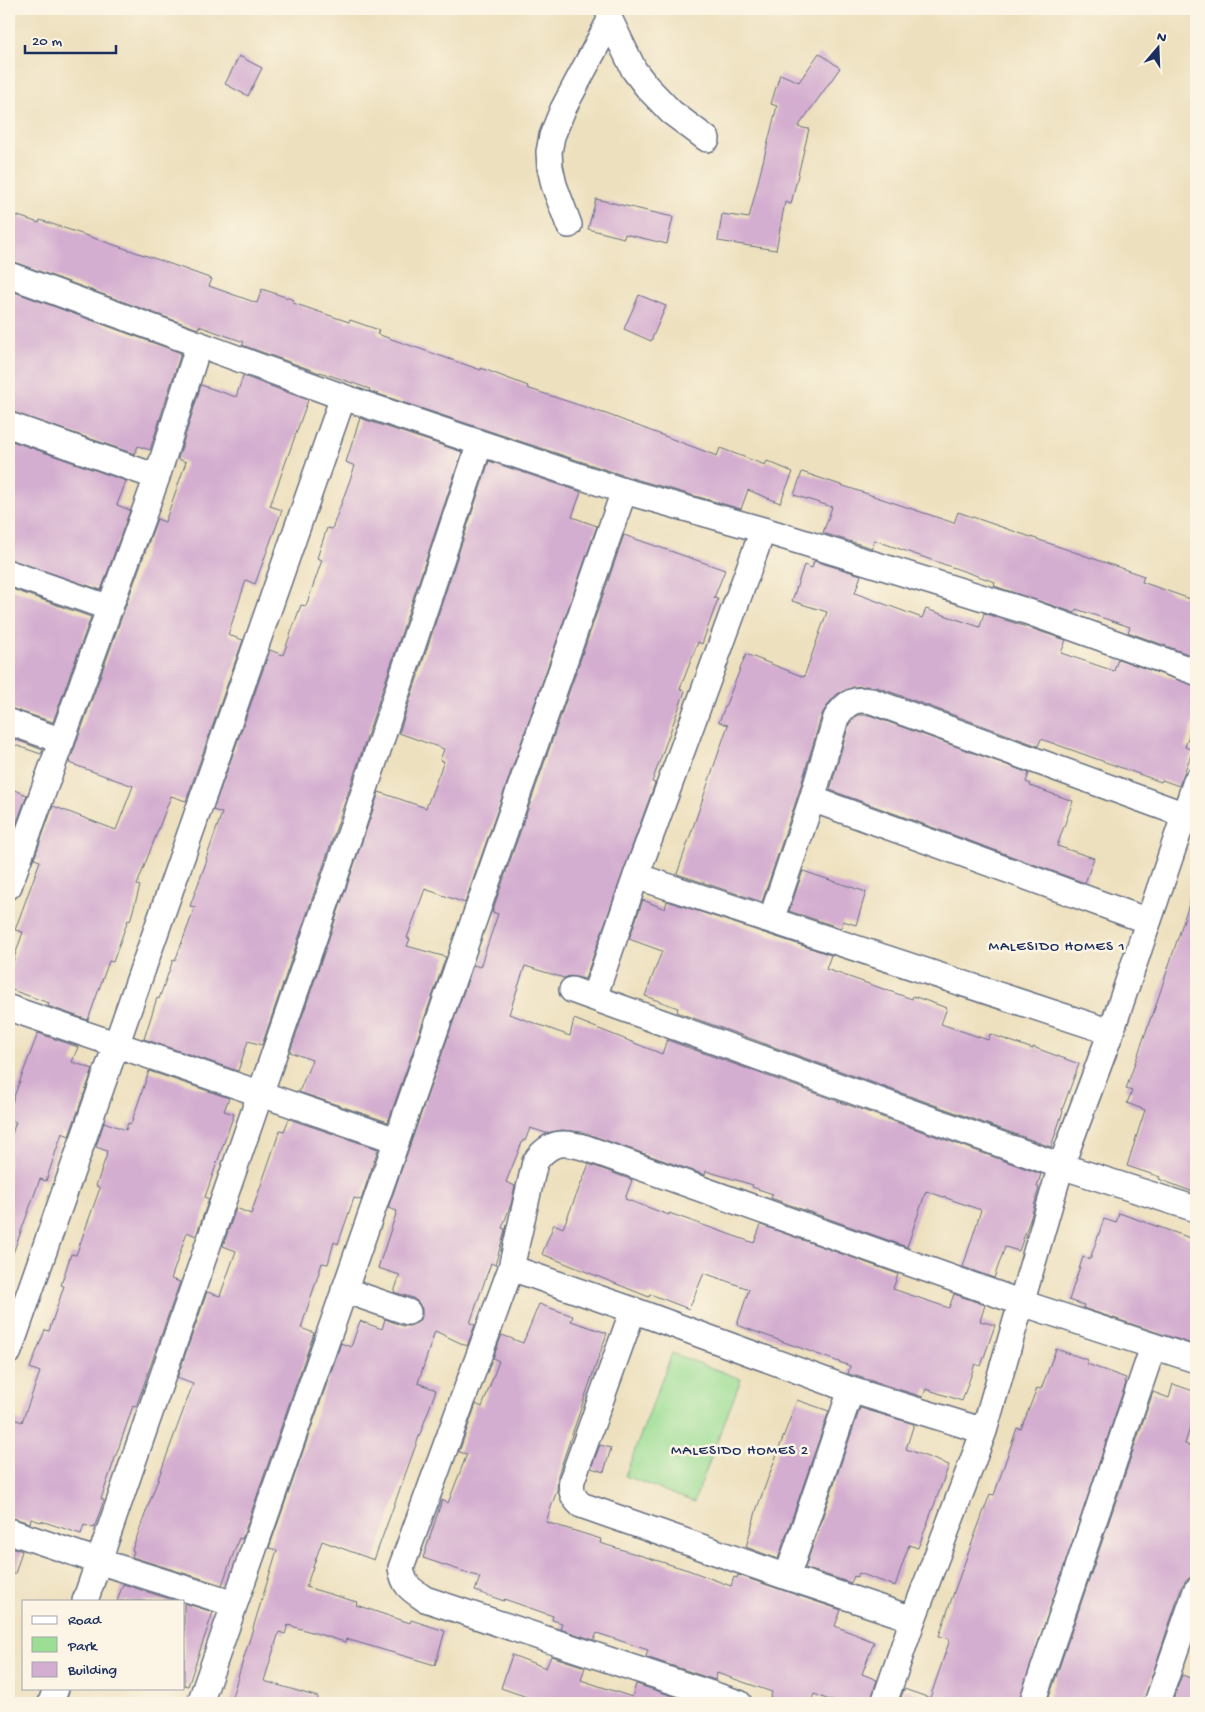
<svg xmlns="http://www.w3.org/2000/svg" width="1205" height="1712" viewBox="0 0 1205 1712" font-family="'Gochi Hand',sans-serif">
	<style>
		.green { fill: #9dde95; stroke: #5c867a }
		.building { fill: #d4aed0 }
		.lines { fill: none; stroke-linecap: round; stroke-linejoin: round }
		.minor-casing { stroke: #646d80; stroke-width: 28 }
		.minor { stroke: #fff; stroke-width: 25 }
		.labels { text-anchor: middle; dominant-baseline: central; stroke-width: 5; stroke-linejoin: round; paint-order: stroke }
		.neighbourhood-label { font-size: 15px; letter-spacing: 1px; fill: #1b2f5e; stroke: #fcf5e5 }
	</style>
	<rect width="100%" height="100%" fill="#fcf5e5"/>
	<filter id="ink" filterUnits="userSpaceOnUse"><feTurbulence type="fractalNoise" baseFrequency=".02" numOctaves="2"/><feDisplacementMap in="SourceGraphic" scale="10" xChannelSelector="R" yChannelSelector="G"/><feConvolveMatrix kernelMatrix="1 2 1 2 8 2 1 2 1" color-interpolation-filters="sRGB"/></filter>
	<filter id="wash" filterUnits="userSpaceOnUse"><feTurbulence type="fractalNoise" baseFrequency=".0096" numOctaves="4" result="noise"/><feDisplacementMap in="SourceGraphic" scale="20" xChannelSelector="R" yChannelSelector="G"/><feGaussianBlur stdDeviation="1.12" result="paint"/><feColorMatrix in="noise" values="0 0 0 0 0 0 0 0 0 0 0 0 0 0 0 0 0 1.4 0 .05"/><feComposite in="paint" operator="in"/></filter>
	<g filter="url(#wash)">
		<rect width="100%" height="100%" fill="#ede0be"/>
		<path class="green" d="M672 1353 741 1379 694 1502 625 1476Z"/>
		<g id="blocks">
			<path class="building" d="M819 53 840 68 798 127 809 129 791 204 785 202 776 250 718 241 722 214 749 218 777 106 771 104 780 74 799 82Z
				M239 56 262 68 248 96 225 84Z
				M596 199 673 217 667 244 625 234 624 238 588 229Z
				M9 213 39 223 40 220 162 261 212 279 209 286 257 303 262 289 294 300 293 303 349 322 350 320 379 330 377 334 481 370V368L528 386 527 388 609 415 717 456 720 448 765 465 767 461 793 472 780 503 748 490 741 509 628 477 369 391 370 389 320 372V373L242 345 244 342 199 326 198 329 14 262 9 261Z
				M9 290 181 353 150 450 138 446 135 454 9 411Z
				M639 295 666 306 651 341 624 329Z
				M243 376 308 400 270 506 282 510 255 584 246 580 228 635 243 640 186 801 171 796 137 885 140 886 130 921 128 920 113 962 109 961 88 1020 48 1006 49 1003 9 989V973L23 932 15 930 40 861 34 859 53 806 116 830 133 786 69 763 157 519 165 522 186 462 178 459 201 385 236 397Z
				M360 418 462 452 337 826 262 1045 248 1041 238 1071 144 1039 157 998 159 999 173 960 175 961 195 907 190 906 207 860 206 859 222 813 213 810 270 650 283 655 301 605 306 606 322 560 317 558 327 528 332 529 355 466 346 462Z
				M9 440 126 481 117 505 130 510 101 590 9 559Z
				M489 461 581 492 572 517 597 526 465 903 425 889 407 938 410 939 407 946 446 957 388 1122 299 1092 312 1060 290 1052 379 792 426 808 444 761 440 760 444 749 399 733Z
				M802 472 954 523 958 512 1144 576 1142 582 1196 601V657L1128 632 1130 627 1076 609 1075 613 994 586 995 582 874 540 872 548 823 533 832 507 794 495Z
				M624 535 725 570 714 598 718 599 702 644 698 642 680 689 685 691 652 782 655 783 585 979 570 976 564 978 525 966 509 1014 570 1036 574 1019 662 1054 667 1040 1041 1174 1037 1187 1039 1188 1031 1217 1019 1251 1005 1247 994 1278 963 1267 981 1210 926 1191 907 1247 771 1198 773 1194 752 1187 753 1185 706 1171 705 1175 582 1132 562 1130 546 1133 530 1128 525 1141 523 1140 506 1182 515 1186 511 1204 502 1228 505 1229 502 1241 495 1265 491 1263 470 1323 475 1325 467 1346 435 1331 418 1383 436 1390 374 1560 322 1541 306 1587 357 1602 356 1605 410 1623 411 1620 445 1631 435 1665 346 1639 345 1642 288 1625 285 1634 279 1632 264 1681 318 1697 317 1703H230L277 1550 269 1548 341 1343 351 1347 360 1321 382 1329 385 1319 403 1326H410L418 1322 422 1316V1309L418 1302 413 1298 394 1292 400 1275 378 1268 397 1211 388 1208 473 965 480 967 498 914 492 912Z
				M814 561 861 575 855 593 922 618 926 609 980 627 984 613 1066 640 1061 653 1114 671 1118 659 1196 686V714L1185 747 1193 750 1179 786 1162 780 1161 782 1041 739 1038 746 877 687 866 686 853 687 837 694 829 703 822 714 798 795 762 902 677 874 728 725 719 722 746 654 804 677 827 612 792 601 804 565 812 568Z
				M9 588 91 617 53 722 9 708Z
				M857 715H869L1029 773 1026 782 1031 784 1030 786 1073 801 1057 846 1094 858 1085 883 830 790 849 724Z
				M9 737 43 750 41 754 9 743Z
				M9 788 27 795 9 844Z
				M803 871 866 892 856 925 843 921 841 928 789 911Z
				M1191 898H1196V1193L1159 1179 1160 1177 1127 1166 1145 1110 1127 1103 1132 1091 1126 1089 1151 1017H1152Z
				M643 900 665 909 667 901 831 955 826 969 912 999 913 996 947 1008 941 1024 988 1040 990 1034 1033 1049V1047L1079 1064 1062 1110 1063 1111 1051 1147 677 1012 678 1008 645 996 662 951 629 939Z
				M38 1033 78 1047 72 1062 93 1069 69 1136 62 1133 46 1181 40 1179 12 1256H9V1142L16 1122 9 1119V1110Z
				M149 1071 229 1098 224 1111 234 1114 205 1197 209 1199 196 1236 187 1232 171 1279 180 1282 136 1407 133 1406 101 1499 104 1500 94 1528 84 1525 81 1534 41 1521V1522L31 1519 30 1523 9 1517V1417L22 1422 40 1372 30 1368 45 1330 49 1331 64 1286 61 1285 71 1254 76 1255 100 1188 96 1186 107 1154H106L107 1151 96 1147 104 1122 126 1130 128 1123 131 1124Z
				M289 1119 378 1149 361 1200 354 1198 338 1244 334 1242 328 1264 322 1263 301 1328 314 1333 242 1539 239 1538 222 1585 132 1557 134 1551 132 1550 193 1384 177 1378 207 1292 220 1296 236 1251 223 1246 236 1208 251 1214 280 1130 284 1131Z
				M589 1164 632 1180 625 1199 669 1215V1213L754 1243 761 1225 898 1274 893 1289 949 1308 954 1294 985 1305 980 1321 995 1325 981 1366 975 1364 962 1401 926 1389 923 1397 856 1376 848 1374 850 1366 737 1325 749 1289 704 1273 689 1309 650 1294 649 1297 542 1254 554 1224 563 1228Z
				M1119 1213 1196 1240V1332L1192 1344 1083 1308 1084 1305 1069 1300 1083 1257 1090 1259 1104 1219 1116 1223Z
				M539 1304 573 1316 571 1321 607 1333 558 1475 557 1490 546 1522 601 1539 600 1543 688 1570 731 1586 734 1577 737 1578 738 1575 841 1610 835 1626 874 1642 862 1674 877 1680 870 1703H837L814 1694 810 1703H782L770 1699 772 1692 717 1673 715 1680 646 1657 648 1650 597 1633 594 1640 560 1629 562 1623 552 1620 553 1616 504 1599V1601L475 1591 480 1577 423 1558 442 1500 448 1503 467 1454 459 1452 476 1404 482 1407 499 1361 493 1358 502 1335 523 1343Z
				M1056 1349 1088 1360 1087 1364 1126 1378 1124 1382 1126 1383 1018 1703H899L904 1689 930 1698 950 1639 939 1636 955 1589 990 1494 994 1495 1017 1428 1021 1429 1037 1388 1041 1389Z
				M1173 1384 1196 1392V1409L1185 1444 1196 1448V1561L1190 1578 1186 1580 1182 1586 1143 1703H1047L1153 1392 1169 1398Z
				M797 1400 829 1411 778 1559 746 1547 757 1508Z
				M860 1408 914 1424 906 1449 949 1465 918 1548 909 1545 895 1586 859 1573 857 1577 854 1576 851 1583 805 1568Z
				M600 1445 611 1448 604 1472 591 1468Z
				M9 1546 22 1551 15 1574 9 1573Z
				M123 1584 176 1601H117Z
				M184 1603 213 1612 188 1686 184 1685Z
				M512 1655 546 1668 551 1656 585 1667 581 1680 632 1697 636 1684 694 1703H544L501 1688Z
				M1182 1675 1196 1680V1703H1172Z"/>
		</g>
	</g>
	<g filter="url(#ink)">
		<use href="#blocks" fill-opacity="0" stroke="#646d80" stroke-width="1"/>
		<g class="lines">
			<g class="minor-casing">
				<path id="minor" d="M608 9 610 20 634 70 647 87 671 112 707 139
					M569 225 554 185 550 167 549 152 552 136 563 109 610 20
					M9 275 343 397 480 443 624 491 763 530 1026 611 1196 672
					M9 425 157 477
					M9 573 110 608
					M9 722 62 741
					M812 799 1148 921
					M636 876 1111 1032
					M9 886 157 477 199 344
					M771 920 812 799 836 718C846 702 854 698 872 701L1185 815
					M572 990 1061 1166 1196 1209
					M594 997 636 876 763 530
					M9 1008 396 1140
					M511 1268 633 1310 851 1390 984 1431
					M344 1290 408 1312
					M633 1310 572 1480C570 1491 573 1498 581 1505L787 1577 913 1619
					M9 1351 343 397
					M9 1531 98 1561 234 1604
					M787 1577 851 1390
					M85 1601 351 831 480 443
					M51 1703 56 1688
					M200 1703 624 491
					M739 1703 425 1599C410 1589 404 1586 401 1568L511 1268 535 1162C550 1141 563 1141 586 1148L1022 1303 1196 1360
					M884 1703 913 1619 984 1431 1061 1166 1111 1032 1196 781
					M1032 1703 1153 1347
					M1157 1703 1196 1591"/>
			</g>
			<use href="#minor" class="minor"/>
		</g>
	</g>
	<g class="labels">
		<g class="neighbourhood-label">
			<text x="1057" y="947">MALESIDO HOMES 1</text>
			<text x="740" y="1451">MALESIDO HOMES 2</text>
		</g>
	</g>
	<rect width="1205" height="1712" fill="none" stroke="#fcf5e5" stroke-width="30"/>
	<rect x="22" y="1600" width="162" height="90" fill="#fcf5e5" stroke="#a2a6af"/>
	<rect x="32" y="1616" width="25" height="8" fill="#ffffff" stroke="#a2a6af"/>
	<text x="68" y="1624" font-size="15" fill="#1b2f5e">Road</text>
	<rect x="32" y="1637" width="25" height="15" fill="#9dde95" stroke="#a2a6af"/>
	<text x="68" y="1650" font-size="15" fill="#1b2f5e">Park</text>
	<rect x="32" y="1662" width="25" height="15" fill="#d4aed0" stroke="#a2a6af"/>
	<text x="68" y="1674" font-size="15" fill="#1b2f5e">Building</text>
	<g transform="translate(1158 48) rotate(19)" stroke="#fcf5e5" stroke-width="4" paint-order="stroke">
	<path d="M0-4L9 19L0 12L-9 19Z" fill="#1b2f5e"/>
	<text y="-8" font-size="14" font-weight="bold" text-anchor="middle" fill="#1b2f5e">N</text>
	</g>
	<path d="M25 45v8h91v-8" fill="none" stroke="#1b2f5e" stroke-width="2.5"/>
	<text x="32" y="45" font-size="15" fill="#1b2f5e" stroke="#fcf5e5" stroke-width="4" paint-order="stroke">20 m</text>
</svg>
